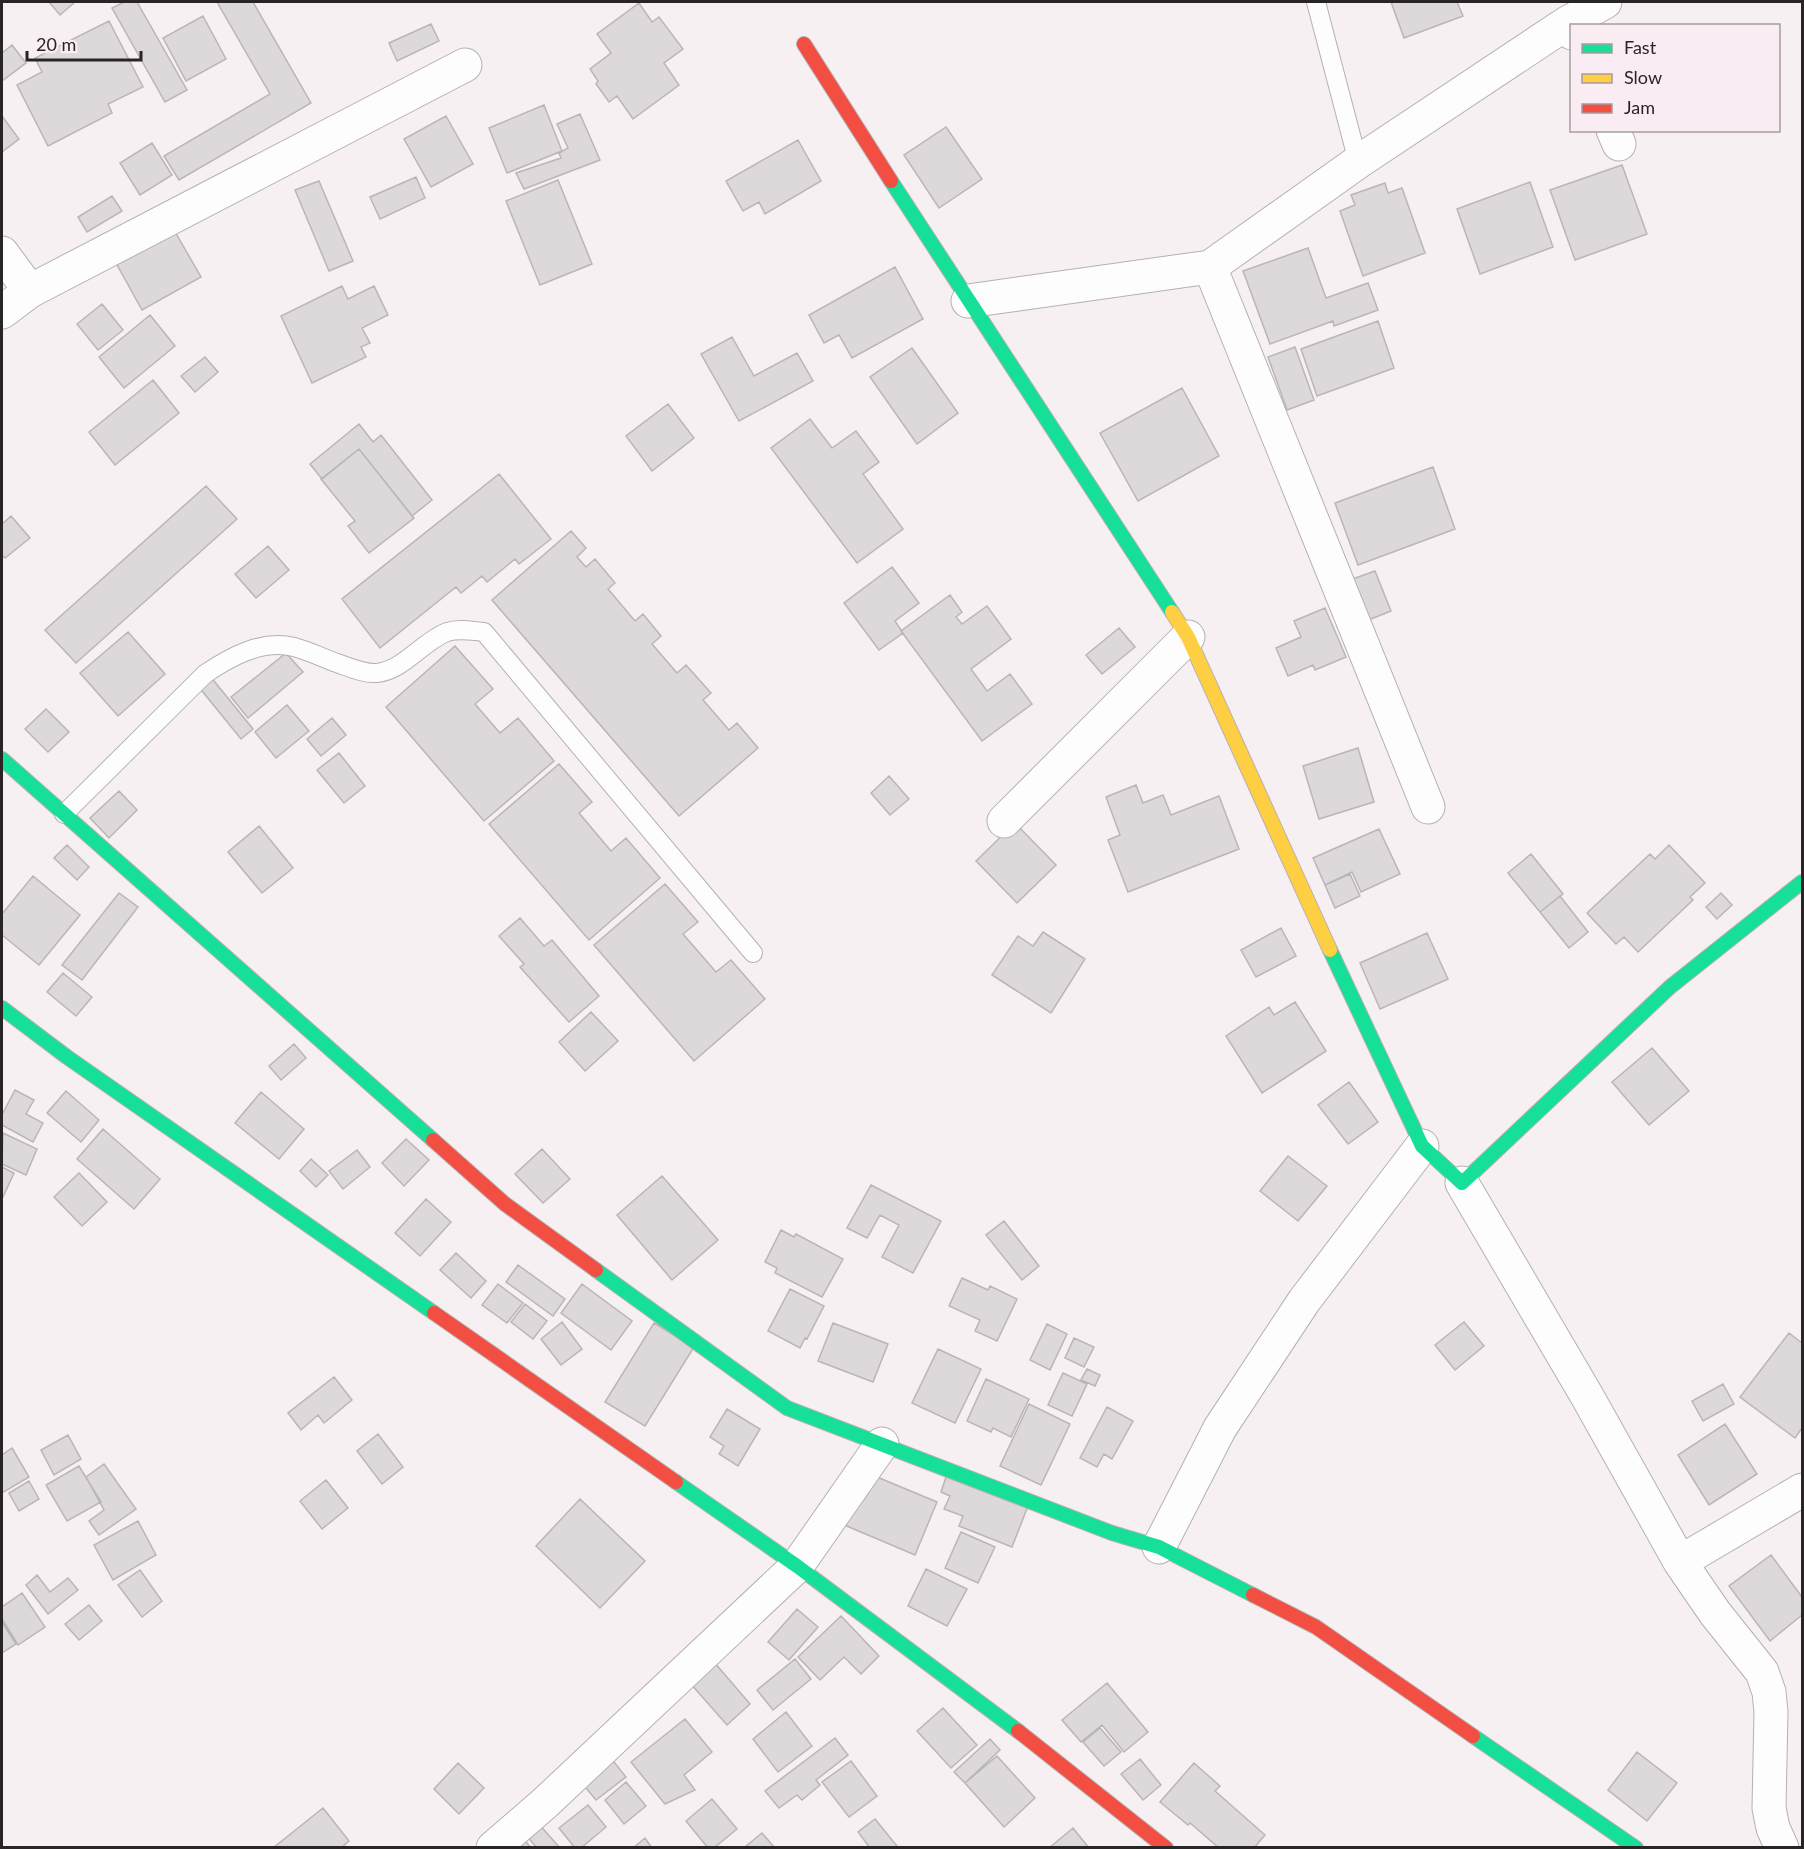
<svg xmlns="http://www.w3.org/2000/svg" width="1804" height="1849" viewBox="0 0 1804 1849" font-family="Lato,sans-serif">
	<style>
		.building { fill: #ddd8d9; stroke: #bab5b6; stroke-width: 1.5 }
		.lines { fill: none; stroke-linecap: round; stroke-linejoin: round }
		.lane-casing { stroke: #b5b0b3; stroke-width: 20 }
		.street-casing { stroke: #b5b0b3; stroke-width: 35 }
		.fast-casing { stroke: #b5b0b3; stroke-width: 16 }
		.slow-casing { stroke: #b5b0b3; stroke-width: 16 }
		.jam-casing { stroke: #b5b0b3; stroke-width: 16 }
		.lane { stroke: #fefdfd; stroke-width: 18 }
		.street { stroke: #fefdfd; stroke-width: 33 }
		.fast { stroke: #16e098; stroke-width: 14 }
		.slow { stroke: #ffcf43; stroke-width: 14 }
		.jam { stroke: #f24e42; stroke-width: 14 }
	</style>
	<rect width="100%" height="100%" fill="#f6f0f3"/>
	<path class="building" d="M49 2H75L60 15Z
		M124 2H137L187 90 165 102 112 8Z
		M217 2H253L311 103 179 180 164 156 270 94Z
		M1391 2H1457L1463 16 1404 38Z
		M639 3 652 22 659 17 683 49 664 63 679 85 633 119 617 96 609 102 596 84 598 81 590 69 611 53 597 34Z
		M203 16 226 59 186 81 163 38Z
		M109 21 143 87 108 104 112 113 48 146 17 85 42 72 35 58Z
		M431 24 439 41 397 61 389 43Z
		M12 45 26 63 2 81V53Z
		M544 105 562 151 507 173 489 128Z
		M580 114 600 160 524 189 516 173 561 158 559 153 568 148 557 124Z
		M2 116 19 139 2 152Z
		M446 116 473 164 431 187 404 139Z
		M946 127 982 179 939 208 904 155Z
		M798 140 821 181 765 214 759 202 743 211 726 181Z
		M152 143 172 175 140 195 120 163Z
		M1622 165 1647 234 1575 260 1550 190Z
		M416 177 425 198 380 219 370 197Z
		M558 180 592 264 540 285 506 201Z
		M319 181 353 261 329 271 295 190Z
		M1530 182 1553 247 1480 274 1457 209Z
		M1385 183 1388 193 1402 188 1425 253 1363 276 1340 211 1355 205 1351 195Z
		M112 196 122 211 87 232 78 217Z
		M174 230 201 277 142 310 116 263Z
		M1308 248 1326 298 1368 283 1378 310 1334 326 1333 321 1270 344 1243 271Z
		M895 267 923 319 852 358 839 335 824 343 809 315Z
		M342 286 348 299 374 286 388 315 362 328 370 343 361 347 366 357 312 383 281 316Z
		M102 304 123 330 98 350 77 324Z
		M150 315 175 346 124 388 99 357Z
		M1378 321 1394 368 1317 396 1301 349Z
		M732 337 754 376 797 353 813 381 739 421 701 354Z
		M1295 347 1314 400 1287 410 1268 357Z
		M912 348 958 413 917 444 870 377Z
		M205 357 218 372 195 392 181 376Z
		M153 380 179 413 115 465 89 432Z
		M1182 388 1219 456 1138 501 1100 433Z
		M668 404 694 438 652 471 626 436Z
		M810 419 832 448 856 431 879 462 863 474 903 529 857 563 771 448Z
		M359 424 373 442 381 435 432 500 412 516 359 449 322 479 310 464Z
		M359 449 414 518 369 553 348 526 355 521 321 479Z
		M1433 467 1455 529 1358 565 1335 503Z
		M499 474 551 539 519 564 515 559 487 582 482 576 461 593 456 587 380 648 342 599Z
		M206 486 237 519 76 663 45 630Z
		M11 516 30 538 5 558 3 556 2 557V524Z
		M571 531 586 548 577 557 586 567 595 559 615 583 608 589 635 621 643 614 661 636 652 644 677 673 686 665 711 693 703 700 729 730 737 723 758 748 679 816 492 600Z
		M268 546 289 570 256 598 235 574Z
		M892 567 919 603 895 621 903 633 879 650 844 603Z
		M1375 571 1391 611 1366 621 1350 580Z
		M950 595 962 612 956 617 962 624 987 606 1011 639 971 669 987 691 1010 674 1032 704 982 741 901 631Z
		M1325 608 1346 657 1315 670 1313 665 1288 676 1276 648 1301 637 1294 621Z
		M1119 628 1135 647 1102 674 1086 655Z
		M128 632 165 674 118 716 80 673Z
		M455 646 493 689 475 704 500 733 518 718 554 761 484 821 386 707Z
		M286 653 303 672 248 718 231 697Z
		M210 676 253 729 241 739 198 686Z
		M287 705 309 731 276 758 255 732Z
		M46 709 69 732 48 752 25 729Z
		M332 718 346 735 321 756 307 739Z
		M1358 748 1374 802 1319 819 1303 766Z
		M339 753 365 786 344 803 317 770Z
		M559 764 592 802 579 813 611 851 626 838 660 878 589 940 489 824Z
		M889 776 909 799 890 815 871 793Z
		M1136 785 1143 803 1163 795 1171 815 1219 796 1239 849 1128 892 1108 840 1120 835 1106 797Z
		M119 791 137 810 109 838 90 818Z
		M1015 823 1056 865 1017 903 976 861Z
		M259 826 293 868 262 893 228 852Z
		M1379 829 1400 874 1361 892 1352 872 1325 885 1313 858Z
		M67 845 89 867 77 880 54 858Z
		M1669 845 1705 883 1690 897 1693 900 1638 952 1624 937 1616 944 1587 913 1650 854 1655 859Z
		M1531 854 1563 894 1540 912 1508 873Z
		M1350 874 1360 896 1335 908 1325 885Z
		M33 876 80 915 39 965 2 935V914Z
		M665 884 698 922 683 934 716 972 731 960 765 999 694 1061 594 945Z
		M119 893 138 907 82 980 62 965Z
		M1721 893 1732 905 1717 919 1706 907Z
		M1560 896 1588 932 1569 948 1540 912Z
		M520 918 544 946 552 940 599 996 569 1022 520 967 524 964 499 936Z
		M1281 928 1296 956 1256 977 1241 950Z
		M1043 932 1085 959 1051 1013 992 975 1018 936 1033 946Z
		M1427 933 1448 979 1380 1009 1360 963Z
		M63 973 92 997 76 1016 47 992Z
		M1295 1002 1326 1051 1262 1093 1226 1036 1269 1007 1274 1015Z
		M591 1012 618 1041 585 1071 559 1042Z
		M294 1044 306 1058 281 1080 269 1066Z
		M1652 1048 1689 1091 1649 1125 1612 1082Z
		M1349 1082 1378 1122 1348 1144 1318 1105Z
		M15 1090 34 1100 26 1114 43 1123 33 1142 2 1125V1115Z
		M66 1091 99 1120 81 1142 47 1113Z
		M261 1092 304 1129 279 1159 235 1123Z
		M103 1129 160 1179 134 1209 77 1159Z
		M3 1133 37 1149 26 1175 2 1164Z
		M406 1139 429 1160 404 1186 382 1163Z
		M542 1149 570 1179 543 1203 515 1174Z
		M357 1150 370 1167 343 1189 329 1171Z
		M1288 1156 1327 1186 1298 1221 1260 1191Z
		M311 1159 328 1175 316 1187 300 1171Z
		M2 1167 14 1173 3 1197 2 1196Z
		M79 1173 107 1202 82 1226 54 1197Z
		M662 1176 718 1240 672 1280 617 1215Z
		M871 1185 941 1221 913 1273 882 1257 899 1225 880 1215 867 1238 847 1228Z
		M426 1199 451 1222 420 1256 395 1233Z
		M1004 1221 1039 1266 1022 1280 986 1235Z
		M781 1230 794 1237 796 1234 843 1259 822 1297 775 1273 777 1268 765 1262Z
		M456 1253 486 1281 471 1298 440 1270Z
		M518 1265 565 1299 553 1316 506 1282Z
		M962 1278 988 1290 990 1286 1017 1299 997 1341 975 1331 980 1320 949 1306Z
		M498 1284 523 1303 507 1323 482 1305Z
		M582 1284 632 1321 611 1350 561 1313Z
		M790 1289 824 1306 807 1339 805 1338 800 1348 768 1331Z
		M525 1304 547 1321 533 1339 511 1322Z
		M562 1322 582 1349 561 1365 541 1339Z
		M1464 1322 1484 1346 1455 1370 1435 1345Z
		M654 1323 694 1347 645 1426 605 1402Z
		M833 1323 888 1344 873 1382 818 1361Z
		M1047 1324 1067 1334 1050 1370 1030 1360Z
		M1789 1333 1802 1343V1428L1795 1438 1740 1397Z
		M1074 1338 1094 1347 1084 1367 1065 1358Z
		M938 1349 981 1369 955 1423 912 1403Z
		M1087 1369 1100 1375 1095 1386 1081 1380Z
		M1063 1373 1087 1384 1072 1416 1048 1405Z
		M334 1377 352 1400 324 1423 318 1415 301 1430 288 1413Z
		M986 1379 1029 1399 1011 1437 993 1428 991 1432 967 1421Z
		M1723 1384 1734 1404 1703 1421 1692 1401Z
		M1029 1404 1070 1424 1041 1485 1000 1466Z
		M1107 1407 1133 1421 1112 1459 1104 1454 1097 1467 1080 1458Z
		M727 1409 760 1429 738 1466 719 1454 724 1446 710 1437Z
		M1725 1424 1757 1474 1709 1505 1678 1455Z
		M378 1434 403 1467 382 1484 357 1451Z
		M68 1435 81 1459 54 1475 41 1450Z
		M12 1448 29 1477 2 1493V1455Z
		M104 1464 136 1509 99 1535 89 1521 104 1510 86 1477Z
		M79 1466 101 1502 67 1521 46 1485Z
		M865 1472 937 1502 915 1555 842 1524Z
		M947 1474 1028 1506 1012 1547 959 1526 963 1516 944 1509 950 1496 941 1492Z
		M326 1480 348 1508 322 1529 300 1501Z
		M29 1481 39 1499 19 1511 9 1493Z
		M580 1499 645 1561 600 1608 536 1546Z
		M138 1521 156 1555 113 1580 94 1545Z
		M961 1532 995 1547 978 1583 945 1568Z
		M1771 1555 1802 1597V1615L1770 1641 1729 1586Z
		M926 1569 967 1589 947 1626 908 1606Z
		M140 1570 162 1601 142 1617 118 1585Z
		M37 1575 50 1592 68 1578 78 1590 48 1614 26 1585Z
		M22 1593 45 1627 18 1645 2 1619V1607Z
		M89 1605 102 1621 79 1640 65 1624Z
		M797 1609 818 1627 789 1660 768 1642Z
		M841 1616 879 1656 861 1674 844 1657 820 1680 798 1657Z
		M2 1622 16 1644 2 1653Z
		M795 1659 811 1679 773 1710 757 1690Z
		M714 1662 750 1704 727 1725 690 1683Z
		M1107 1683 1148 1732 1124 1752 1102 1725 1081 1742 1062 1720Z
		M943 1708 977 1745 951 1768 917 1731Z
		M786 1712 812 1746 778 1772 753 1739Z
		M685 1719 712 1752 684 1775 695 1790 665 1804 631 1762Z
		M1100 1728 1121 1752 1104 1766 1083 1742Z
		M835 1738 848 1755 816 1780 820 1785 802 1800 797 1795 779 1808 765 1791Z
		M990 1739 1000 1750 965 1783 954 1772Z
		M606 1752 626 1777 596 1800 576 1776Z
		M1637 1752 1677 1783 1647 1821 1608 1790Z
		M997 1756 1035 1798 1004 1827 965 1783Z
		M1140 1759 1161 1785 1143 1800 1121 1774Z
		M851 1761 877 1796 849 1817 822 1782Z
		M458 1763 484 1788 459 1814 434 1789Z
		M1194 1763 1220 1786 1215 1791 1265 1835 1254 1848H1219L1190 1823 1188 1825 1160 1802Z
		M626 1782 646 1806 624 1824 605 1800Z
		M712 1799 737 1829 714 1848H708L686 1821Z
		M588 1805 606 1827 581 1848H575L559 1828Z
		M323 1808 349 1841 341 1848H273Z
		M875 1819 897 1846 896 1848H870L858 1832Z
		M538 1823 560 1848H537L526 1835Z
		M1073 1828 1089 1848H1049Z
		M762 1833 775 1848H746L745 1847Z
		M521 1836 531 1848H507Z
		M645 1838 652 1848H633Z"/>
	<g class="lines">
		<g class="lane-casing">
			<path id="lane" d="M1316 2 1358 162
				M64 814 205 674C230 657 262 639 294 647 309 651 323 658 337 663 349 667 363 674 377 673 404 670 423 641 447 632 459 628 472 631 484 632L753 953"/>
		</g>
		<g class="street-casing">
			<path id="street" d="M1572 33 1567 23 1605 2
				M1613 130 1619 144
				M2 253 30 291 465 65
				M968 301 1210 267
				M2 312 30 291
				M1428 807 1210 267 1358 162 1567 23
				M1004 821 1188 637
				M1462 1183 1587 1396 1680 1562 1715 1613 1762 1672 1769 1692 1771 1712 1769 1808 1773 1828 1782 1848
				M1159 1547 1220 1428 1304 1301 1422 1146
				M1680 1562 1802 1490
				M493 1848 545 1803 797 1566 882 1444"/>
		</g>
		<g class="fast-casing">
			<path id="fast" d="M891 181 1172 612
				M2 759 433 1140
				M1330 950 1422 1146 1462 1183 1670 987 1802 882
				M2 1008 67 1057 434 1313
				M596 1270 787 1408 1112 1533 1159 1547 1253 1595
				M676 1482 797 1566 1018 1731
				M1473 1736 1636 1848"/>
		</g>
		<g class="slow-casing">
			<path id="slow" d="M1172 612 1188 637 1330 950"/>
		</g>
		<g class="jam-casing">
			<path id="jam" d="M804 44 891 181
				M433 1140 505 1204 596 1270
				M434 1313 676 1482
				M1253 1595 1316 1627 1473 1736
				M1018 1731 1166 1848"/>
		</g>
		<use href="#lane" class="lane"/>
		<use href="#street" class="street"/>
		<use href="#fast" class="fast"/>
		<use href="#slow" class="slow"/>
		<use href="#jam" class="jam"/>
	</g>
	<rect width="1804" height="1849" fill="none" stroke="#292527" stroke-width="6"/>
	<rect x="1570" y="24" width="210" height="108" fill="#f9edf3" stroke="#a69da1" stroke-width="1.5"/>
	<rect x="1582" y="44" width="30" height="9" fill="#16e098" stroke="#a69da1" stroke-width="1.5"/>
	<text x="1624" y="54" font-size="18" fill="#292527">Fast</text>
	<rect x="1582" y="74" width="30" height="9" fill="#ffcf43" stroke="#a69da1" stroke-width="1.5"/>
	<text x="1624" y="84" font-size="18" fill="#292527">Slow</text>
	<rect x="1582" y="104" width="30" height="9" fill="#f24e42" stroke="#a69da1" stroke-width="1.5"/>
	<text x="1624" y="114" font-size="18" fill="#292527">Jam</text>
	<path d="M27 51v9h114v-9" fill="none" stroke="#292527" stroke-width="3"/>
	<text x="36" y="51" font-size="18" fill="#292527" stroke="#f9edf3" stroke-width="4.5" paint-order="stroke">20 m</text>
</svg>
